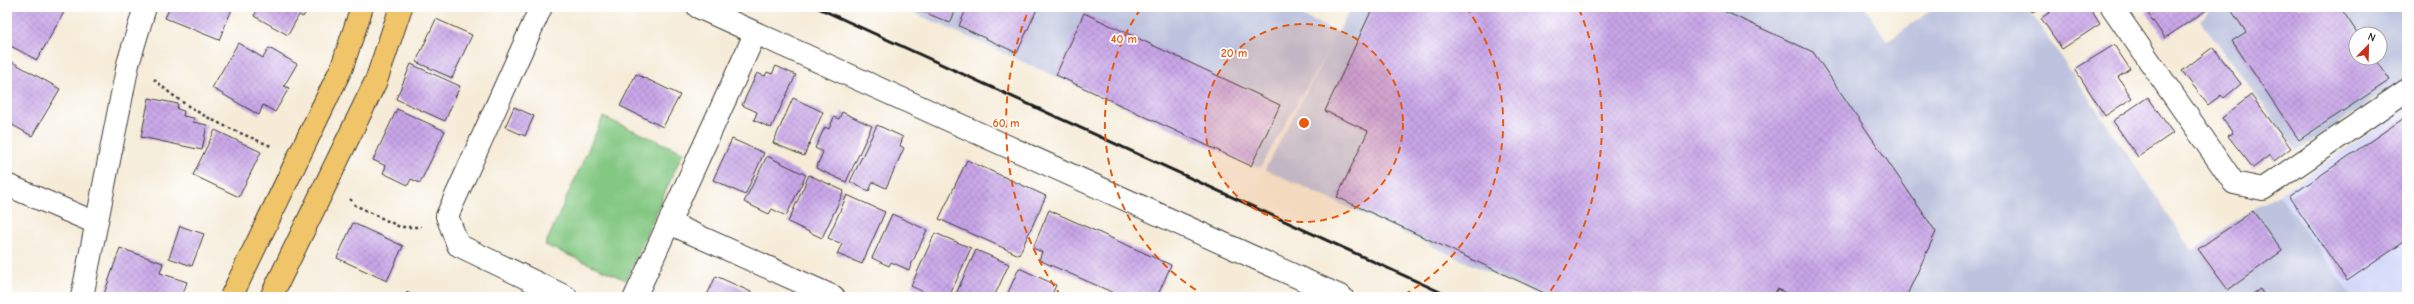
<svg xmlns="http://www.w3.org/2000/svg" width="2414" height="304" viewBox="0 0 2414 304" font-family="'Comic Neue',sans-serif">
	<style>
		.built { fill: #d4d8f9 }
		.industrial { fill: #bdc3de; fill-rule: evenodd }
		.park { fill: #83c882; stroke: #50724f }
		.building { fill: url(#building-cross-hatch) }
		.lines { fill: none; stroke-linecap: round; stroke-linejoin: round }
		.minor-casing { stroke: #3d3b38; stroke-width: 24 }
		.path { stroke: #3d3b38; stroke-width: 2.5; stroke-dasharray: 3 3; stroke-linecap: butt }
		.minor { stroke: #fff; stroke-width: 22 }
		.rail { stroke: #1c1c1c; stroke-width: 3 }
		.highway-bridge-casing { stroke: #3d3b38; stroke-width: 24; stroke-linecap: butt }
		.highway-bridge { stroke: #f0c469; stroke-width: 22 }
		.ring { fill: none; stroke: #e8590c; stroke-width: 2; stroke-dasharray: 7 5 }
		.centre { fill: #e8590c; stroke: #fff; stroke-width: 2 }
		.ring-label { font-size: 12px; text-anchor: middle; font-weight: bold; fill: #e8590c; stroke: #fff; stroke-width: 3.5; stroke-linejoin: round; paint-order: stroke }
	</style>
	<defs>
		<pattern id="building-cross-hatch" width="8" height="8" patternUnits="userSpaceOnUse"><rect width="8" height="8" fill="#c8a5e7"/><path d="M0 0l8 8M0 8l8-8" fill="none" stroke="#ab8dc6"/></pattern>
	</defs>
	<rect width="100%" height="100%" fill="#fff"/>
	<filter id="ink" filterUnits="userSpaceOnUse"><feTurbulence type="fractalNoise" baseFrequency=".025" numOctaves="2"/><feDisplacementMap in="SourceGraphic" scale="8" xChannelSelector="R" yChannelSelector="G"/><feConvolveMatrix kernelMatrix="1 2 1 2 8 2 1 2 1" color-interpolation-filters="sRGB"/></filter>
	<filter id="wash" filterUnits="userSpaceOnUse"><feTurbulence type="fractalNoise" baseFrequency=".012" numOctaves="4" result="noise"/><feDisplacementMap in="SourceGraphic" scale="16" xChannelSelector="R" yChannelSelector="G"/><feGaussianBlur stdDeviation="0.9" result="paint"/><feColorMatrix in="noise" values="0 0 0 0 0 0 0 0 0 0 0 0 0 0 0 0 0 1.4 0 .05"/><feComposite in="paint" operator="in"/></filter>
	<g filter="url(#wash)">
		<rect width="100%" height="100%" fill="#f5ebd7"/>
		<path class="built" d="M2407 108V297H2352L2279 194Z"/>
		<path class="industrial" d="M901 7H1282L1338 32 1352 7H1798L1801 12 1810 7H1865L1887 41 1936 7H2027L2193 251 2245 214 2279 194 2352 297H1542L1265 169 1329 49 1260 168Z
			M2215 7H2405L2407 77 2297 151 2200 20ZM2356 34H2380V58H2356Z"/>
		<path class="park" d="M603 117 683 152 626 280 545 245Z"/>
		<g id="blocks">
			<path class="building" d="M13 7H67L37 60 7 44V18Z
				M170 7H233L219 40 165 18Z
				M259 7H309L303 17 299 15 288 35 254 16Z
				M912 7H957L950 23Z
				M967 7H1038L1017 53 959 26Z
				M1373 7H1715L1813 52 1936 232 1906 297H1794L1777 289 1773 297H1553L1337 197 1368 131 1325 111Z
				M2030 7H2042L2032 12Z
				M2058 7H2089L2100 24 2062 49 2041 18Z
				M2152 7H2211L2165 38 2146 11Z
				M2229 7H2340L2358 34H2356V58H2375L2390 80 2299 140 2232 41 2246 32Z
				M1084 13 1280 105 1251 166 1056 75Z
				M436 19 472 35 452 78 416 62Z
				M238 43 263 58 269 48 297 64 284 86 289 88 275 112 263 105 259 115 212 88Z
				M2114 45 2130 69 2118 77 2132 98 2105 116 2075 69Z
				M2213 47 2241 84 2224 98 2221 95 2208 105 2182 71Z
				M7 59 60 89 32 136 7 122Z
				M411 64 460 86 445 121 396 99Z
				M776 66 796 75 771 128 754 120 757 112 742 105 757 73 765 76 767 72 772 74Z
				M636 74 680 95 663 127 620 106Z
				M2251 95 2291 148 2274 161 2270 155 2253 168 2228 136 2233 133 2222 118Z
				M2148 97 2173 133 2138 157 2113 121Z
				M149 98 178 104 177 109 184 111 183 116 194 118 193 122 207 125 202 150 141 137Z
				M793 98 823 112 804 156 773 143Z
				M514 107 534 116 525 136 505 127Z
				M397 109 445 131 420 183 411 179 408 185 383 173 386 166 373 160Z
				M842 112 872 126 846 182 816 168 823 152 815 148 825 127 829 129 834 117 839 119Z
				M2407 116V240L2347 281 2289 197Z
				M877 125 903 137 900 146 904 148 886 188 873 182 869 191 850 182Z
				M215 130 261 152 239 197 193 175Z
				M732 139 764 153 745 195 713 180Z
				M767 156 806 175 786 216 772 209 769 214 744 202Z
				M967 160 1046 196 1019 255 939 219Z
				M809 175 844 191 822 238 788 222Z
				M847 195 885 212 862 264 837 254 842 244 828 238Z
				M1049 210 1171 265 1157 297H1123L1039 260 1042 252 1033 248Z
				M2253 211 2282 251 2228 290 2198 249Z
				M892 214 927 230 909 270 891 262 889 266 872 258Z
				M353 223 403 246 387 281 337 258Z
				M180 226 204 234 192 266 169 258Z
				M935 233 971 248 949 297H934L911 286Z
				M120 248 163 263 160 273 187 282 182 297H103Z
				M976 250 1009 264 994 297H957L955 296Z
				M1019 268 1056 285 1051 297H1006Z
				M716 276 762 297H706Z
				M2260 289 2265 297H2249Z
				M407 292 416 297H404Z"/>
		</g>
	</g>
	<g filter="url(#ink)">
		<use href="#blocks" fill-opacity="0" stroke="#3d3b38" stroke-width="1"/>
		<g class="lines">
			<g class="minor-casing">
				<path id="minor" d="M541 7 447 216 458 245 566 297
					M698 7 1342 297
					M2112 7 2234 183 2263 189 2407 90
					M7 185 96 223
					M669 223 834 297
					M82 297 128 64 145 7
					M635 297 755 34"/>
			</g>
			<path class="path" d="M154 79C188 112 228 128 271 146
				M350 199 355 205 400 227H421"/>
			<use href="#minor" class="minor"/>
			<path class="rail" d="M816 7 1451 297"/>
			<g class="highway-bridge-casing">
				<path id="highway-bridge" d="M231 297 342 67 362 7
					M271 297 376 81 401 7"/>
			</g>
			<use href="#highway-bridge" class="highway-bridge"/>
		</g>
	</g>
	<circle cx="1304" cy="123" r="99" fill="#e8590c" fill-opacity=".12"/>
	<g class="ring">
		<circle cx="1304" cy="123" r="99"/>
		<path d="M1206 296A199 199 0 0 1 1142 7M1466 7A199 199 0 0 1 1402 296"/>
		<path d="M1061 296A298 298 0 0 1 1029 9M1579 9A298 298 0 0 1 1547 296"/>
	</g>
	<circle cx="1304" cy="123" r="6" class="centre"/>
	<g class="ring-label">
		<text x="1124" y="43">40 m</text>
		<text x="1234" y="57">20 m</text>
		<text x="1006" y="127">60 m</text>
	</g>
	<rect width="2414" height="304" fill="none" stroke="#fff" stroke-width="24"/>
	<g transform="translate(2368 46) rotate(23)"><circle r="19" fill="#ffffff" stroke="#a4a4a4"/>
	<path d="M0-3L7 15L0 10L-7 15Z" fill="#c8321e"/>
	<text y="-6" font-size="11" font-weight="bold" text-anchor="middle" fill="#1c1c1c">N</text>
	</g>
</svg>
